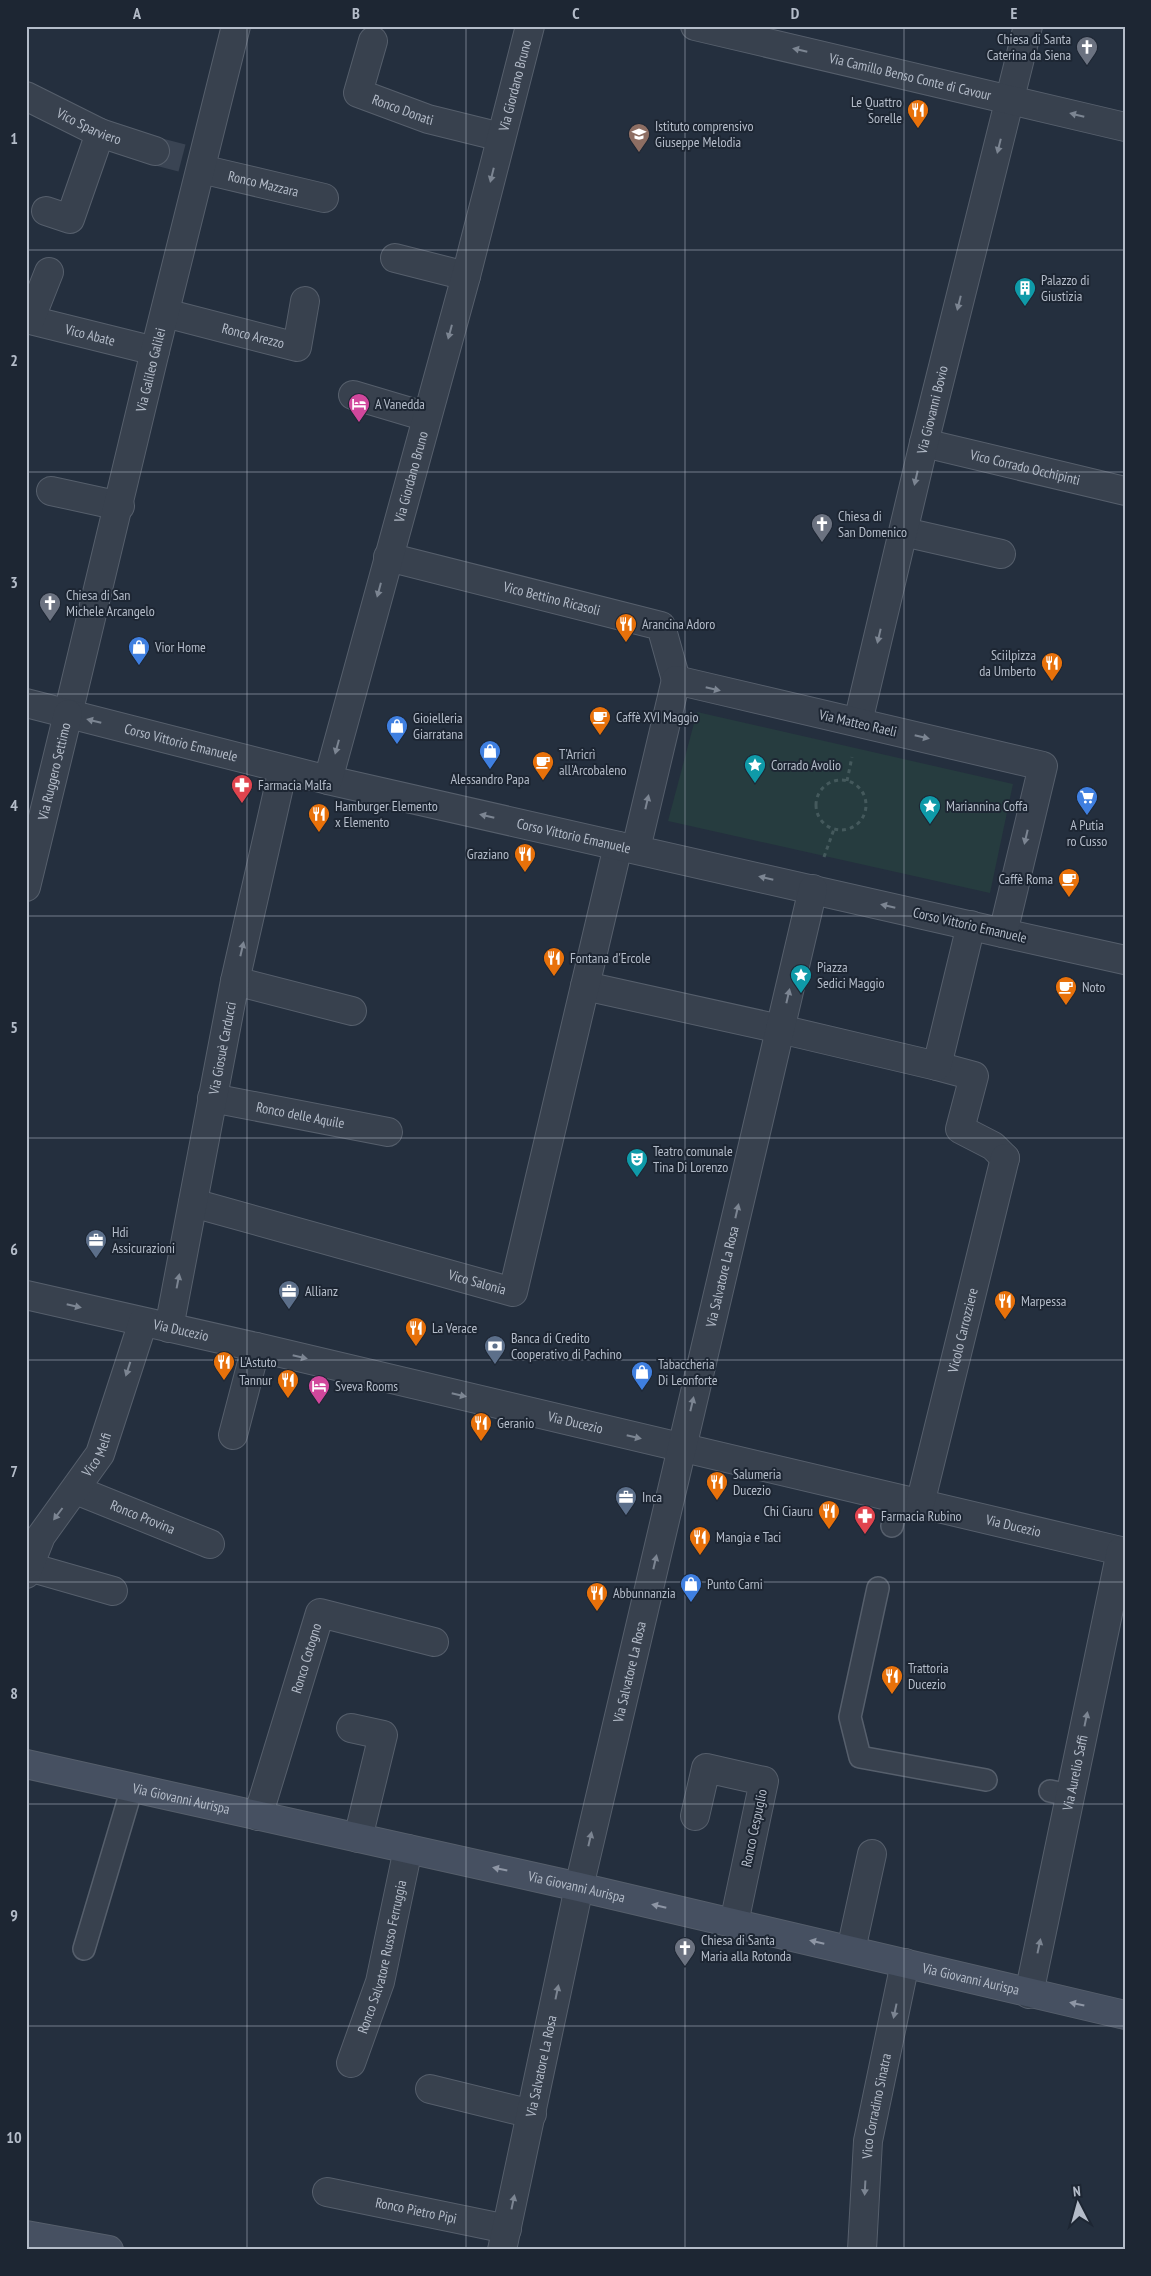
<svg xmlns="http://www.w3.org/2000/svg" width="1151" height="2276" viewBox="0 0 1151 2276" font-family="'PT Sans Narrow',sans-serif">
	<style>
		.green { fill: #263c3f }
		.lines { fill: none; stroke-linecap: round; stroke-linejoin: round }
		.pedestrian-tunnel { stroke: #3a4453; stroke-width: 28; stroke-dasharray: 28 14; stroke-linecap: butt }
		.service-casing { stroke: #565f6c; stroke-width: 24 }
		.pedestrian-casing { stroke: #565f6c; stroke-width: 30 }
		.minor-casing { stroke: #565f6c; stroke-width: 30 }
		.tertiary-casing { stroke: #565f6c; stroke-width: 30 }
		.secondary-casing { stroke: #565f6c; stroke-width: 30 }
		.path { stroke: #44595c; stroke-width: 3; stroke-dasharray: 4 4; stroke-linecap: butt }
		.service { stroke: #38414e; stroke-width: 21 }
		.pedestrian { stroke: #38414e; stroke-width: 28 }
		.minor { stroke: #38414e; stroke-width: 28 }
		.tertiary { stroke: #38414e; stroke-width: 28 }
		.secondary { stroke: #465061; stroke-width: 28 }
		.oneway { fill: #7c8592 }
		.oneway2 { fill: #8e96a5 }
		.grid { fill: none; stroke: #b4bcc9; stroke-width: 1; stroke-opacity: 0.55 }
		.labels { text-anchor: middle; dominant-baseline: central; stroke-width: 4; stroke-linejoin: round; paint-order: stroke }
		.poi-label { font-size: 14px; fill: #b4bcc9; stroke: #1d2633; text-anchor: start }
		.street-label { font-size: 14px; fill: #b4bcc9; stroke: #1d2633 }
		.neatline { fill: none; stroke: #b4bcc9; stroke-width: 2 }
		.grid-label { font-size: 16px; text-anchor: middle; font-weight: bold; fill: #b4bcc9 }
	</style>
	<rect width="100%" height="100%" fill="#242f3e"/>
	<path class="green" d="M697 712 1013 784 990 893 668 821Z"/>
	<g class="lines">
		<path class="pedestrian-tunnel" d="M155 151 182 158"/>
		<g class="service-casing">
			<path id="service" d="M892 1526 898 1499
				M878 1588 850 1717 860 1757 986 1780
				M1050 1791 1070 1795
				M84 1949 132 1788"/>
		</g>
		<g class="pedestrian-casing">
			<g id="pedestrian">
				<path id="s1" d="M373 41 358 93 428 119 501 137"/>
				<path id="s2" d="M26 96 100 133 155 151"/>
				<path id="s3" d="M201 169 324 198"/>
				<path d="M46 211 70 219 100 133"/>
				<path d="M395 258 466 276"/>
				<path id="s4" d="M165 313 297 347 305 301"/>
				<path id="s5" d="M26 319 155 351"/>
				<path d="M30 320 49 272"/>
				<path d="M353 395 427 417"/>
				<path d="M51 491 120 506"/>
				<path id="s6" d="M388 557 661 626 676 680"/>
				<path d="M1003 933 1125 960"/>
				<path d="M235 981 352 1011"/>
				<path d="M585 986 780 1029"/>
				<path d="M937 1066 974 1076 960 1129 993 1146 1005 1158"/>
				<path id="s7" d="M193 1203 513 1292 618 846"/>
				<path d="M233 1435 256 1347"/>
				<path d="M29 1567 113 1591"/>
				<path d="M695 1816 706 1768 764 1781 734 1923"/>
				<path d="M851 1950 872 1854"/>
				<path id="s8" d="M351 2063 380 1982 408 1849"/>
				<path id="s9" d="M327 2192 507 2229"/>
			</g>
		</g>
		<g class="minor-casing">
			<g id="minor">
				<path id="s10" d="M924 443 1125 491"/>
				<path d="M904 532 1001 554"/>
				<path id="s11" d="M68 714 155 351 236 26"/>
				<path id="s12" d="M858 722 924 443 1028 26"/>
				<path id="s13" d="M328 780 1003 933 1043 766 676 680 636 849"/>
				<path d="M780 1029 937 1066 971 925"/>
				<path id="s14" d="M212 1098 388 1132"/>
				<path id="s15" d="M26 1295 256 1347 1125 1552"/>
				<path id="s16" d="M169 1328 235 981 283 769"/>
				<path id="s17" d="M76 1490 210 1544"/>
				<path id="s18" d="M920 1504 1005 1158"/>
				<path id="s19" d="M26 1574 41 1536 100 1454 143 1322"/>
				<path d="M351 1728 383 1735 358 1838"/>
				<path id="s20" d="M258 1816 320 1613 434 1642"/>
				<path id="s21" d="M1029 1994 1121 1551"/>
				<path d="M430 2089 532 2114"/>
				<path id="s22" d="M502 2250 579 1887 813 889"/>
				<path id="s23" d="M862 2250 868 2141 905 1963"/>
			</g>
		</g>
		<g class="tertiary-casing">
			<g id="tertiary">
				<path id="s24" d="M695 26 1125 127"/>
				<path id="s25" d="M26 703 328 780 466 276 530 26"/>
				<path id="s26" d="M26 887 68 714"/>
			</g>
		</g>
		<g class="secondary-casing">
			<g id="secondary">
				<path id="s27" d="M26 1764 579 1887 1125 2015"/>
				<path d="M26 2235 109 2250"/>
			</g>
		</g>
		<path class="path" d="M816 805a25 25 0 1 1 50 0a25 25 0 1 1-50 0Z
			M847 781 852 757
			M824 857 834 829"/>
		<use href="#service" class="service"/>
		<use href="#pedestrian" class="pedestrian"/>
		<use href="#minor" class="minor"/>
		<use href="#tertiary" class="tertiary"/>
		<use href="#secondary" class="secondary"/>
	</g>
	<defs><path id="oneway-solid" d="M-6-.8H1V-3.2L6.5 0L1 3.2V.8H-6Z" transform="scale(1.25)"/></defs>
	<g class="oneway">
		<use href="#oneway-solid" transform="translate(800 50) rotate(-167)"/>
		<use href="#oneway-solid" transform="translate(1077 115) rotate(-166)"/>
		<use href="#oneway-solid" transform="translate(999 146) rotate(104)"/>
		<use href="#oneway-solid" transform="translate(492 175) rotate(104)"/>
		<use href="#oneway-solid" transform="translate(959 303) rotate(104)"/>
		<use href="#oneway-solid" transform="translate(450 332) rotate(105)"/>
		<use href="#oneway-solid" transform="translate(916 478) rotate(103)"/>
		<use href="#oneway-solid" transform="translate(379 590) rotate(105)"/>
		<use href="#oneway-solid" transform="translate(879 636) rotate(103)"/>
		<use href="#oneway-solid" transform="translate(713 689) rotate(13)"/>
		<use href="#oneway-solid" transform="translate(94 721) rotate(-166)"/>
		<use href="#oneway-solid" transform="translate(922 737) rotate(13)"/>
		<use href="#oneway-solid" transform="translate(337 747) rotate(105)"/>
		<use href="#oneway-solid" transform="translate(647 802) rotate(-77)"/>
		<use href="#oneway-solid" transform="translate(487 816) rotate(-167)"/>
		<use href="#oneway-solid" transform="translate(1026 837) rotate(103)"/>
		<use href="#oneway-solid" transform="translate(766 878) rotate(-167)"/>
		<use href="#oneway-solid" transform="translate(888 906) rotate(-167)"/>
		<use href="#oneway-solid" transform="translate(242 949) rotate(-77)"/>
		<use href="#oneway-solid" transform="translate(788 996) rotate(-77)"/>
		<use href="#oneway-solid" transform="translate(737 1211) rotate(-77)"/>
		<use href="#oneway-solid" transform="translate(178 1281) rotate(-79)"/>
		<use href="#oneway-solid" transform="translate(74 1306) rotate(13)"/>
		<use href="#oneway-solid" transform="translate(300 1357) rotate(13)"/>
		<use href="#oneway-solid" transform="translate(128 1369) rotate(108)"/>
		<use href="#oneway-solid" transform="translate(459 1395) rotate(13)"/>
		<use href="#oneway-solid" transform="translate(692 1404) rotate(-77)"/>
		<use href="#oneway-solid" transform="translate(634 1437) rotate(13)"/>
		<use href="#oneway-solid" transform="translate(58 1514) rotate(127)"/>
		<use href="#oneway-solid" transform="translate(655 1562) rotate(-77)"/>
		<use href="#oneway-solid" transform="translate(1086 1719) rotate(-78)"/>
		<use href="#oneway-solid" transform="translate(590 1839) rotate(-77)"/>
		<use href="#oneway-solid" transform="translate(1039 1946) rotate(-78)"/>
		<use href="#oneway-solid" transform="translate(557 1992) rotate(-78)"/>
		<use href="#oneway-solid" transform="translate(895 2011) rotate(102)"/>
		<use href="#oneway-solid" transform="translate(865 2188) rotate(93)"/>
		<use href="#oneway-solid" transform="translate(513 2202) rotate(-78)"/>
	</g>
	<g class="oneway2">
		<use href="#oneway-solid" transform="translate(500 1869) rotate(-168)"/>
		<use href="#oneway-solid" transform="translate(659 1906) rotate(-167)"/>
		<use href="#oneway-solid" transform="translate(817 1942) rotate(-167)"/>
		<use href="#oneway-solid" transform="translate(1077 2004) rotate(-168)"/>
	</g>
	<path class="grid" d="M247 26V2250M466 26V2250M685 26V2250M904 26V2250M26 250H1125M26 472H1125M26 694H1125M26 916H1125M26 1138H1125M26 1360H1125M26 1582H1125M26 1804H1125M26 2026H1125"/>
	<defs>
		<g id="church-pin" transform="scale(1.125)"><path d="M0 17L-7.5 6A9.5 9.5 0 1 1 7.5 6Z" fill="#6b7280" stroke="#1d2633"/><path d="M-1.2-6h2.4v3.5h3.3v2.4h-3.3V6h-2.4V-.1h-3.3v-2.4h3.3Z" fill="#fff"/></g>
		<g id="restaurant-pin" transform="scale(1.125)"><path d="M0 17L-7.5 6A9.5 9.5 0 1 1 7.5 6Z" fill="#e8710a" stroke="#1d2633"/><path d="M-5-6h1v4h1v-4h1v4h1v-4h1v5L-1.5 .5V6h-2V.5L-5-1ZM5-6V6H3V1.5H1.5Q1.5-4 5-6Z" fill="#fff"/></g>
		<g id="school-pin" transform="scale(1.125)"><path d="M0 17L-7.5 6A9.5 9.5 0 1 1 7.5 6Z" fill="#8d6e63" stroke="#1d2633"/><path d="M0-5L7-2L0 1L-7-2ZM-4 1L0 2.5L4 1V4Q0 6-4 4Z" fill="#fff"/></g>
		<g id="building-pin" transform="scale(1.125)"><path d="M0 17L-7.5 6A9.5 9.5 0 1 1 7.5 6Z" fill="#0f9aa8" stroke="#1d2633"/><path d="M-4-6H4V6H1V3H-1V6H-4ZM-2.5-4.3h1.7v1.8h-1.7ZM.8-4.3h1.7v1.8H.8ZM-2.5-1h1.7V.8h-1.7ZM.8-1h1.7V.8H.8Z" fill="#fff"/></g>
		<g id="hotel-pin" transform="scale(1.125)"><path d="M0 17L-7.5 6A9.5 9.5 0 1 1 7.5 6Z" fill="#d1479c" stroke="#1d2633"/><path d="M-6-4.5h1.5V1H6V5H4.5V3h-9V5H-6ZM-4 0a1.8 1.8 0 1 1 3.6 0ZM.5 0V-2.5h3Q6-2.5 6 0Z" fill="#fff"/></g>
		<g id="shop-pin" transform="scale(1.125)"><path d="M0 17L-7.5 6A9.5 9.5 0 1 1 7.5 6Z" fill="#3f7fe0" stroke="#1d2633"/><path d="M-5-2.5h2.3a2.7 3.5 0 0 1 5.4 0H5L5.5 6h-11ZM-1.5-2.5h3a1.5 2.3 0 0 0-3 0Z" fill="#fff"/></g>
		<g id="cafe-pin" transform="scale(1.125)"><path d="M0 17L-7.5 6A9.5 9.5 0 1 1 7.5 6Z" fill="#e8710a" stroke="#1d2633"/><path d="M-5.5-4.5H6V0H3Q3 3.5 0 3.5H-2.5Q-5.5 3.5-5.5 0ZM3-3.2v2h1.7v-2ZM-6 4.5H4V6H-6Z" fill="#fff"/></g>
		<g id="sight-pin" transform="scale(1.125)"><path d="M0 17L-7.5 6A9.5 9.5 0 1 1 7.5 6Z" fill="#0f9aa8" stroke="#1d2633"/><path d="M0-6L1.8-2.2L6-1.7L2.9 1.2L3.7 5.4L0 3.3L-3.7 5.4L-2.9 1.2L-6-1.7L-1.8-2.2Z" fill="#fff"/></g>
		<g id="pharmacy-pin" transform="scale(1.125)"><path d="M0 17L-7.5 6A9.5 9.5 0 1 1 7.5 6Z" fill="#e0444e" stroke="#1d2633"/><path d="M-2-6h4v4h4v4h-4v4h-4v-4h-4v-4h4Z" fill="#fff"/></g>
		<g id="supermarket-pin" transform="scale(1.125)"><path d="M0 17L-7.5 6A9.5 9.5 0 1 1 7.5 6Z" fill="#3f7fe0" stroke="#1d2633"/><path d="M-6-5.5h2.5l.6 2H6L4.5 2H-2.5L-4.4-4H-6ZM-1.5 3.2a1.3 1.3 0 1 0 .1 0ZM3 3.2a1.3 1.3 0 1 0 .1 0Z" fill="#fff"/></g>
		<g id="theatre-pin" transform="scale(1.125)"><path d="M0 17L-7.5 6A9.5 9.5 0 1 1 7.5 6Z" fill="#0f9aa8" stroke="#1d2633"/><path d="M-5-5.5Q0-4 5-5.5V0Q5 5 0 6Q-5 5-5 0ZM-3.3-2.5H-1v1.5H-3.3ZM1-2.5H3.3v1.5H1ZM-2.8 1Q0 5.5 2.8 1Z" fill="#fff"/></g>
		<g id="office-pin" transform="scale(1.125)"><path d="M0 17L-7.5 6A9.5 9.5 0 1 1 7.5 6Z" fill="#5c6f8a" stroke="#1d2633"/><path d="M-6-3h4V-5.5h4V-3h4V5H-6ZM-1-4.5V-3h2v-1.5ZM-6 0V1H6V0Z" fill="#fff"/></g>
		<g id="bank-pin" transform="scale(1.125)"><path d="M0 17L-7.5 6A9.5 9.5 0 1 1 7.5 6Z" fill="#5c6f8a" stroke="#1d2633"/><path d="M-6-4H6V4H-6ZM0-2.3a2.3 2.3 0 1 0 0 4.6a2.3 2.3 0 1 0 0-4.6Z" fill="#fff"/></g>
	</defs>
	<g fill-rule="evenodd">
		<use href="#church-pin" x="1087" y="47"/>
		<use href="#restaurant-pin" x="918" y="110"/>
		<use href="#school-pin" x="639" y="134"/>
		<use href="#building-pin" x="1025" y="288"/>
		<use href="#hotel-pin" x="359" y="404"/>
		<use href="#church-pin" x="822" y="524"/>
		<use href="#church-pin" x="50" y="603"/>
		<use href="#restaurant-pin" x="626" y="624"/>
		<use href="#shop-pin" x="139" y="647"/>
		<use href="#restaurant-pin" x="1052" y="663"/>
		<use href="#cafe-pin" x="600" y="717"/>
		<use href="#shop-pin" x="397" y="726"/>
		<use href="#shop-pin" x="490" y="751"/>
		<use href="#cafe-pin" x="543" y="762"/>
		<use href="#sight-pin" x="755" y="765"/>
		<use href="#pharmacy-pin" x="242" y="785"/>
		<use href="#supermarket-pin" x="1087" y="797"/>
		<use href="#sight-pin" x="930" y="806"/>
		<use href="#restaurant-pin" x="319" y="814"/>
		<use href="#restaurant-pin" x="525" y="854"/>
		<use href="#cafe-pin" x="1069" y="879"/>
		<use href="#restaurant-pin" x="554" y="958"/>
		<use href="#sight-pin" x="801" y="975"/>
		<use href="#cafe-pin" x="1066" y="987"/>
		<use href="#theatre-pin" x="637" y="1159"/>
		<use href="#office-pin" x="96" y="1240"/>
		<use href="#office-pin" x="289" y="1291"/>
		<use href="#restaurant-pin" x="1005" y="1301"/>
		<use href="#restaurant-pin" x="416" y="1328"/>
		<use href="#bank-pin" x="495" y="1346"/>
		<use href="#restaurant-pin" x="224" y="1362"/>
		<use href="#shop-pin" x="642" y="1372"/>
		<use href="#restaurant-pin" x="288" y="1380"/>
		<use href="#hotel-pin" x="319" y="1386"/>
		<use href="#restaurant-pin" x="481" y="1423"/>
		<use href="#restaurant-pin" x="717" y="1482"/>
		<use href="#office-pin" x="626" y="1497"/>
		<use href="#restaurant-pin" x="829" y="1511"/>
		<use href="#pharmacy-pin" x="865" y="1516"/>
		<use href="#restaurant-pin" x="700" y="1537"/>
		<use href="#shop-pin" x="691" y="1584"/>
		<use href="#restaurant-pin" x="597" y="1593"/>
		<use href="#restaurant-pin" x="892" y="1676"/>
		<use href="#church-pin" x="685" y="1948"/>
	</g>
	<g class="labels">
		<g class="poi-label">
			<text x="1071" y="39" text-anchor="end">Chiesa di Santa<tspan x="1071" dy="16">Caterina da Siena</tspan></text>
			<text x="902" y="102" text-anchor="end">Le Quattro<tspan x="902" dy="16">Sorelle</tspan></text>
			<text x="655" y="126">Istituto comprensivo<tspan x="655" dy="16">Giuseppe Melodia</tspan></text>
			<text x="1041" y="280">Palazzo di<tspan x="1041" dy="16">Giustizia</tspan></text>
			<text x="375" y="404">A Vanedda</text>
			<text x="838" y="516">Chiesa di<tspan x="838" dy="16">San Domenico</tspan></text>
			<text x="66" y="595">Chiesa di San<tspan x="66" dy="16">Michele Arcangelo</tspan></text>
			<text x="642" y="624">Arancina Adoro</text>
			<text x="155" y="647">Vior Home</text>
			<text x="1036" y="655" text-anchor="end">Sciilpizza<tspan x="1036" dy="16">da Umberto</tspan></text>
			<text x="616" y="717">Caffè XVI Maggio</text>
			<text x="413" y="718">Gioielleria<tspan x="413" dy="16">Giarratana</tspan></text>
			<text x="559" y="754">T'Arricrì<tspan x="559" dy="16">all'Arcobaleno</tspan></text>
			<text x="771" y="765">Corrado Avolio</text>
			<text x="490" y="779" text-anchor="middle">Alessandro Papa</text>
			<text x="258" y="785">Farmacia Malfa</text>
			<text x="335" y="806">Hamburger Elemento<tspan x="335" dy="16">x Elemento</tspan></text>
			<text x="946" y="806">Mariannina Coffa</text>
			<text x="1087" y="825" text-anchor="middle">A Putia<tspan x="1087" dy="16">ro Cusso</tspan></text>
			<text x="509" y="854" text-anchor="end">Graziano</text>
			<text x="1053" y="879" text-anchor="end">Caffè Roma</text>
			<text x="570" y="958">Fontana d'Ercole</text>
			<text x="817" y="967">Piazza<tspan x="817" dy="16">Sedici Maggio</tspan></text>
			<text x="1082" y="987">Noto</text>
			<text x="653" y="1151">Teatro comunale<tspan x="653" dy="16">Tina Di Lorenzo</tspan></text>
			<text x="112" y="1232">Hdi<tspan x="112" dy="16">Assicurazioni</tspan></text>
			<text x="305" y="1291">Allianz</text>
			<text x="1021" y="1301">Marpessa</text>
			<text x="432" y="1328">La Verace</text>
			<text x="511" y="1338">Banca di Credito<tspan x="511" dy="16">Cooperativo di Pachino</tspan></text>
			<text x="240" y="1362">L'Astuto</text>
			<text x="658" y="1364">Tabaccheria<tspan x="658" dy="16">Di Leonforte</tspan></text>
			<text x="272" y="1380" text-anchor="end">Tannur</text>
			<text x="335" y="1386">Sveva Rooms</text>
			<text x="497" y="1423">Geranio</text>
			<text x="733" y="1474">Salumeria<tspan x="733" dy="16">Ducezio</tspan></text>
			<text x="642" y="1497">Inca</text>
			<text x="813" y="1511" text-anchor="end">Chi Ciauru</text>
			<text x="881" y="1516">Farmacia Rubino</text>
			<text x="716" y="1537">Mangia e Taci</text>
			<text x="707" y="1584">Punto Carni</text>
			<text x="613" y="1593">Abbunnanzia</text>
			<text x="908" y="1668">Trattoria<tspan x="908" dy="16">Ducezio</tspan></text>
			<text x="701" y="1940">Chiesa di Santa<tspan x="701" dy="16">Maria alla Rotonda</tspan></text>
		</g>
		<g class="street-label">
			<text stroke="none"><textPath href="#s24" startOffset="221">Via Camillo Benso Conte di Cavour</textPath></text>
			<text stroke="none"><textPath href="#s25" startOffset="1031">Via Giordano Bruno</textPath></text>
			<text stroke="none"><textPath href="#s1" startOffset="102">Ronco Donati</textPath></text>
			<text stroke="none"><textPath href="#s2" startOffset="70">Vico Sparviero</textPath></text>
			<text stroke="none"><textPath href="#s3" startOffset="64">Ronco Mazzara</textPath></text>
			<text stroke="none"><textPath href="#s5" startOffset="66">Vico Abate</textPath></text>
			<text stroke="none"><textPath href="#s4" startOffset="91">Ronco Arezzo</textPath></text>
			<text stroke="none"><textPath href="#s11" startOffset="354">Via Galileo Galilei</textPath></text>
			<text stroke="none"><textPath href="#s12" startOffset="321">Via Giovanni Bovio</textPath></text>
			<text stroke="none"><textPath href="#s10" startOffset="104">Vico Corrado Occhipinti</textPath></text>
			<text stroke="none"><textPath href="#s25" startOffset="626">Via Giordano Bruno</textPath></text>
			<text stroke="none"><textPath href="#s6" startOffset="169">Vico Bettino Ricasoli</textPath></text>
			<text transform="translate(858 723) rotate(13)">Via Matteo Raeli</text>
			<text stroke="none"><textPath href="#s25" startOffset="160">Corso Vittorio Emanuele</textPath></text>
			<text stroke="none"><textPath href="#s26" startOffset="119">Via Ruggero Settimo</textPath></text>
			<text stroke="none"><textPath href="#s13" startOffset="252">Corso Vittorio Emanuele</textPath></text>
			<text transform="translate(970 925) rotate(13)">Corso Vittorio Emanuele</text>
			<text stroke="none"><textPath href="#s16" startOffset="285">Via Giosuè Carducci</textPath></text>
			<text stroke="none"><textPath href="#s14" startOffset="90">Ronco delle Aquile</textPath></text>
			<text stroke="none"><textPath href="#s22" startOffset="998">Via Salvatore La Rosa</textPath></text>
			<text stroke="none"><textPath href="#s7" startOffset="295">Vico Salonia</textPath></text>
			<text stroke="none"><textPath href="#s15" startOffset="159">Via Ducezio</textPath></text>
			<text stroke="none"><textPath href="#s18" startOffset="179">Vicolo Carrozziere</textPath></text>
			<text stroke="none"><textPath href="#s15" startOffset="564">Via Ducezio</textPath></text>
			<text stroke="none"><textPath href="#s19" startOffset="140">Vico Melfi</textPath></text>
			<text stroke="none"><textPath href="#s17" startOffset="72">Ronco Provina</textPath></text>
			<text stroke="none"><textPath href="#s15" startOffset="1014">Via Ducezio</textPath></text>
			<text stroke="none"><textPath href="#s20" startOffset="165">Ronco Cotogno</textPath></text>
			<text stroke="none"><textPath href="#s22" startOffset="592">Via Salvatore La Rosa</textPath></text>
			<text stroke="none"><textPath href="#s21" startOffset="226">Via Aurelio Saffi</textPath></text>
			<text stroke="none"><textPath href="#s27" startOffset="159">Via Giovanni Aurispa</textPath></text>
			<text transform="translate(754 1828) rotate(-78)">Ronco Cespuglio</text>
			<text stroke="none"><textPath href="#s27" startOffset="564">Via Giovanni Aurispa</textPath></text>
			<text stroke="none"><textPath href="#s8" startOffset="111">Ronco Salvatore Russo Ferruggia</textPath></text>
			<text stroke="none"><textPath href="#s27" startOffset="969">Via Giovanni Aurispa</textPath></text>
			<text stroke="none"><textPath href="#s22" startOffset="188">Via Salvatore La Rosa</textPath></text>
			<text stroke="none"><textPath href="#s23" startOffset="145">Vico Corradino Sinatra</textPath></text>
			<text stroke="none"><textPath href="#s9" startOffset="91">Ronco Pietro Pipi</textPath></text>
		</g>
	</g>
	<rect width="1151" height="2276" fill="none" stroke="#1d2633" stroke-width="55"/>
	<g transform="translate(1078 2204) rotate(354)" stroke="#1d2633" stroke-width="4" paint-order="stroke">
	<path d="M0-4L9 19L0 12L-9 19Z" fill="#b4bcc9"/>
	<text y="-8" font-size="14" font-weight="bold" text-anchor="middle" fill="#b4bcc9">N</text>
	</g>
	<rect x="28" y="28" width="1096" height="2220" class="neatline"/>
	<g class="grid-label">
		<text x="137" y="19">A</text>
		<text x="356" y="19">B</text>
		<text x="576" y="19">C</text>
		<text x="795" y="19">D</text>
		<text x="1014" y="19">E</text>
		<text x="14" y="144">1</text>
		<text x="14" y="366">2</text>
		<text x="14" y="588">3</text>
		<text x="14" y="811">4</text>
		<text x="14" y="1033">5</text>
		<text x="14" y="1255">6</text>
		<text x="14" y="1477">7</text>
		<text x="14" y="1699">8</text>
		<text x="14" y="1921">9</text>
		<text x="14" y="2143">10</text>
	</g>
</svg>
